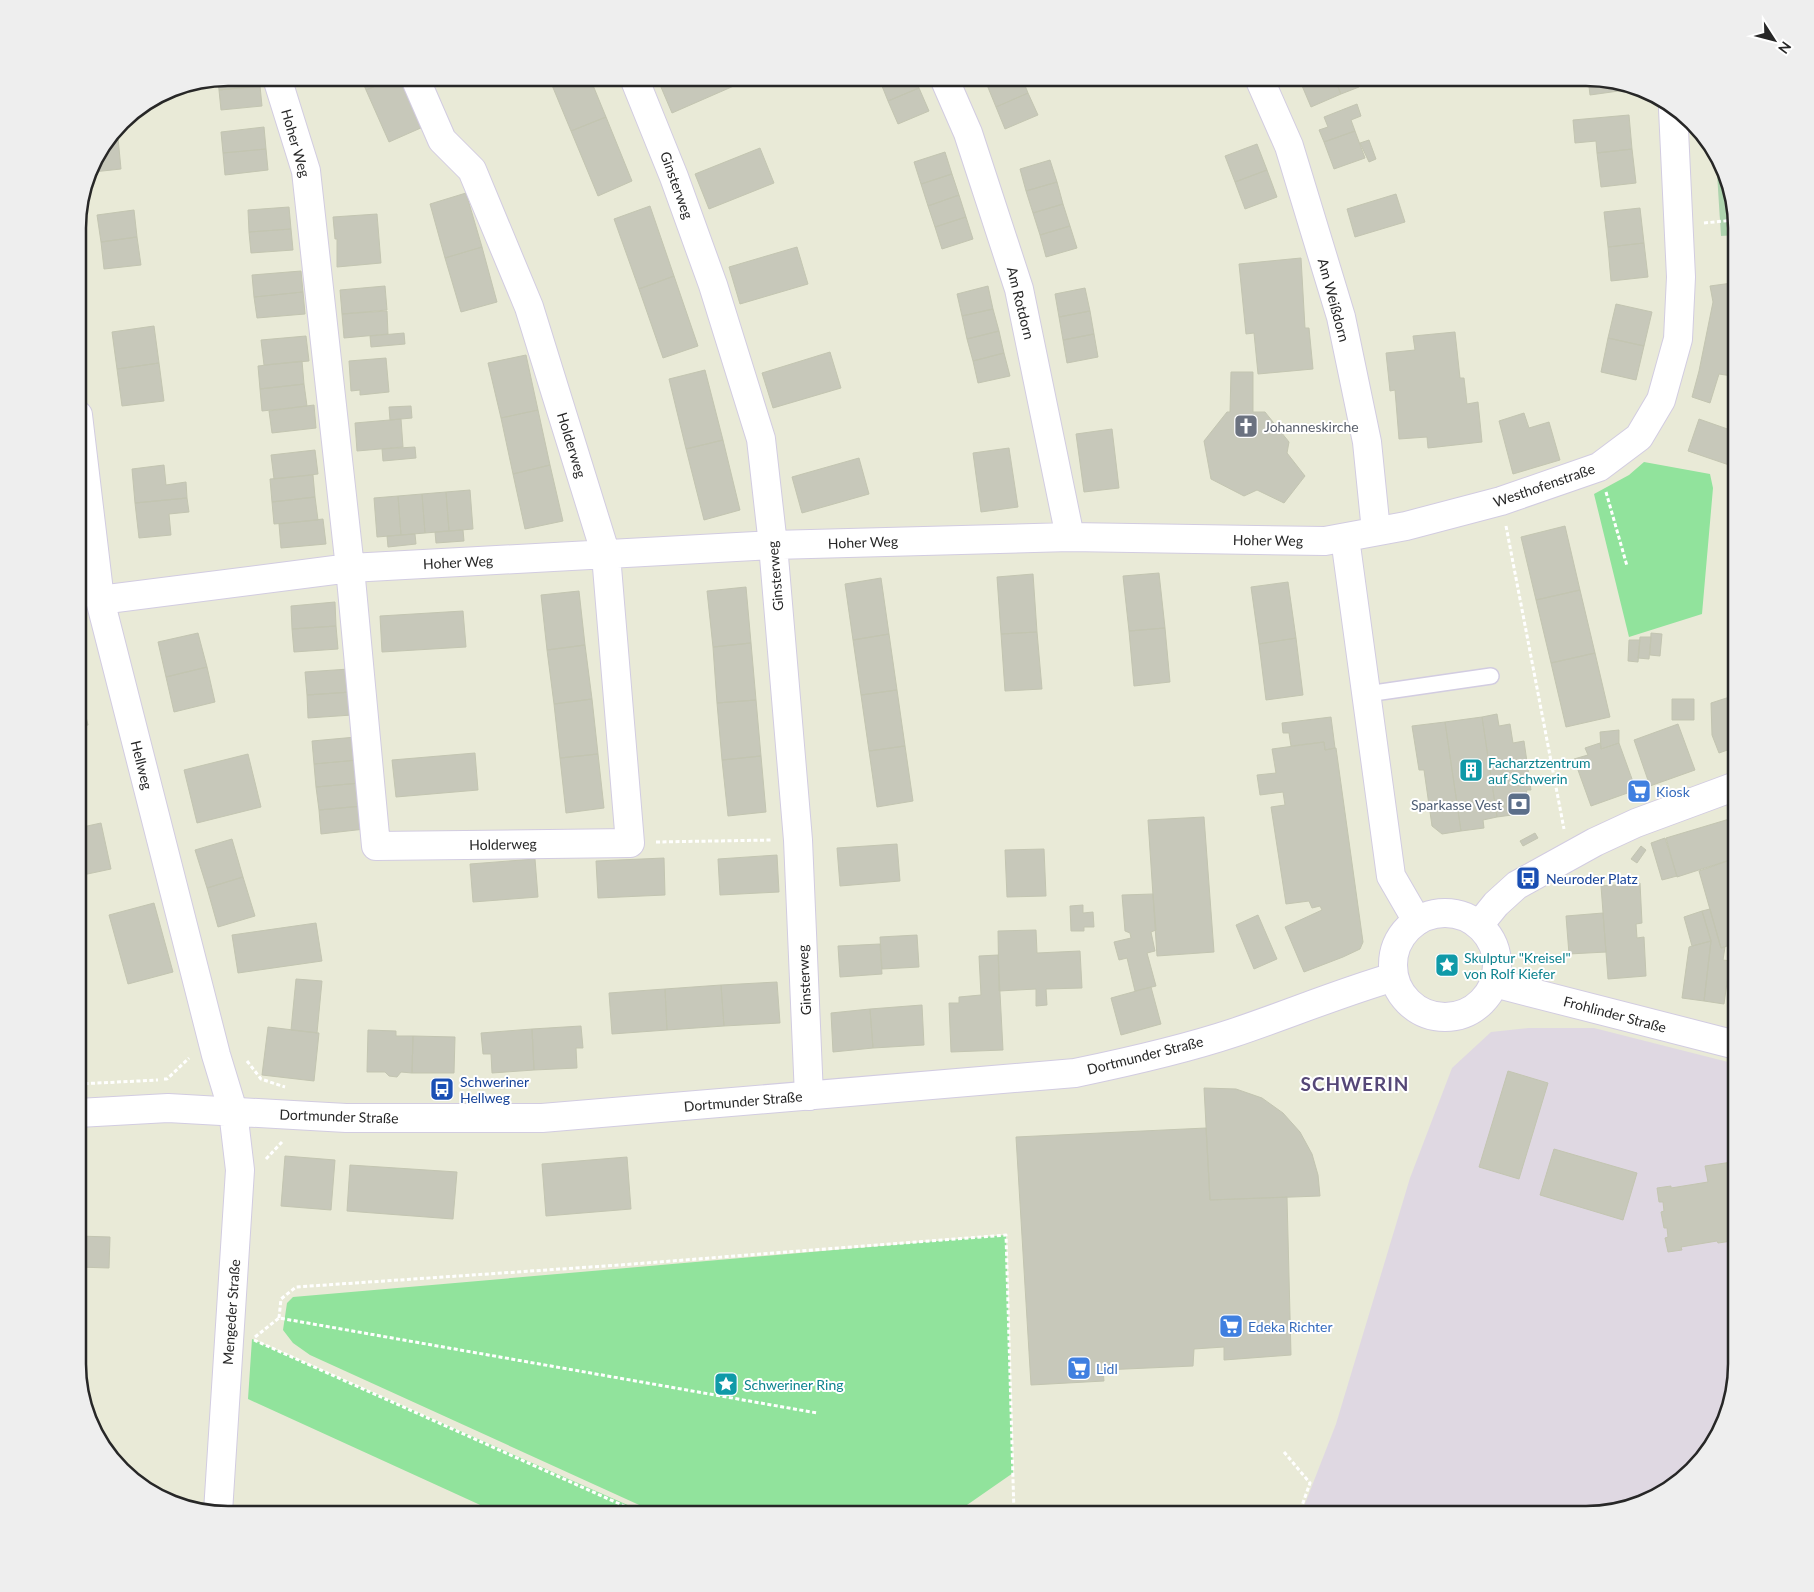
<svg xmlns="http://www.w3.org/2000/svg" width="1814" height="1592" viewBox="0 0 1814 1592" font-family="Lato,sans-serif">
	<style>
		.industrial { fill: #dfd8e2 }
		.green { fill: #91e39c }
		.cemetery { fill: #aed4ae }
		.building { fill: #c7c8ba; stroke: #c3c5b1 }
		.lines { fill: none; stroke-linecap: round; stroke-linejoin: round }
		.service-casing { stroke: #d2cce1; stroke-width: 18 }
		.minor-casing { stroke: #d2cce1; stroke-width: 30 }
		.secondary-casing { stroke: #d2cce1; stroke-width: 30 }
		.path { stroke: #fff; stroke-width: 3; stroke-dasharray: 4 2.5; stroke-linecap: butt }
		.service { stroke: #fff; stroke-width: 15 }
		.minor { stroke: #fff; stroke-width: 28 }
		.secondary { stroke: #fff; stroke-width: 28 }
		.labels { text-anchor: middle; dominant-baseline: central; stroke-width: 4; stroke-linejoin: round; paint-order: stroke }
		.street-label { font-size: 14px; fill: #272727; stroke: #fff }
		.worship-label { font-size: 14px; fill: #5b616d; stroke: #fff; text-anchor: start }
		.culture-label { font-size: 14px; fill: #0d838f; stroke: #fff; text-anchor: start }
		.shop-label { font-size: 14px; fill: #366cbe; stroke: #fff; text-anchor: start }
		.service-label { font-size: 14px; fill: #4e5e75; stroke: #fff; text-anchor: end }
		.transit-label { font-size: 14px; fill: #164399; stroke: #fff; text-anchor: start }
		.district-label { font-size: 19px; font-weight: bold; letter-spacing: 1px; fill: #554777; stroke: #fff }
		.rim { fill: none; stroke: #272727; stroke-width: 2.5 }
	</style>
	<rect width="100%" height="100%" fill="#e9ead7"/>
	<path class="industrial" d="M1529 1028H1594L1736 1064V1373L1725 1422 1693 1470 1644 1503 1586 1514H1301L1336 1424 1410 1178 1452 1068 1491 1032Z"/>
	<path class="green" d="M1644 462 1710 474 1713 488 1702 614 1629 637 1594 494 1629 475Z
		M1006 1235 1013 1473 954 1514H659L310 1355 293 1343 283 1330 287 1303 293 1297Z
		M252 1339 648 1514H500L248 1399Z"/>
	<path class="cemetery" d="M1716 158 1725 170 1736 235 1721 236Z"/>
	<path class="building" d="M228 78H259L260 86 219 90 218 80Z
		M361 78H395L366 90Z
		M395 78H402L423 127 389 142 366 90Z
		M549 78H590L606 117 571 131Z
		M663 78H733L736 85 672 113 658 80Z
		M887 78H915L919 88 888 101 880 81Z
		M984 78H1005L987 85Z
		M1005 78H1022L1028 93 996 107 987 85Z
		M1192 78H1212L1196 86Z
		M1307 78H1334L1341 94 1311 107 1300 81Z
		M1334 78H1355L1359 87 1341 94Z
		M1588 78 1626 85V90L1590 95Z
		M260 86 262 106 221 110 219 90Z
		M919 88 929 111 898 124 888 101Z
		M1028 93 1038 115 1005 129 996 107Z
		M1357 104 1361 116 1351 120 1355 131 1324 142 1319 130 1328 127 1324 117Z
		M1629 115 1632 149 1597 153 1596 141 1575 143 1573 120Z
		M606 117 632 181 598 196 571 131Z
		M264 127 266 149 223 153 221 132Z
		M1355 131 1365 158 1334 169 1324 142Z
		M118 138 121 169 93 172V162L110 139Z
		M1369 140 1376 159 1369 162 1360 143Z
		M1257 144 1267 170 1235 182 1225 156Z
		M760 148 774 183 709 209 695 174Z
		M266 149 268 170 225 175 223 153Z
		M1632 149 1636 183 1601 187 1597 153Z
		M945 152 952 174 921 184 914 162Z
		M1050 160 1057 182 1026 191 1020 169Z
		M1267 170 1277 197 1245 209 1235 182Z
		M952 174 959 195 928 206 921 184Z
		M1057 182 1063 204 1033 213 1026 191Z
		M466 193 482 247 445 258 430 204Z
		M1396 194 1405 222 1355 237 1347 209Z
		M959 195 966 217 935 227 928 206Z
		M1063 204 1070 226 1040 235 1033 213Z
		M650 206 674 276 639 289 614 219Z
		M289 207 291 229 249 232 248 210Z
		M1640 208 1644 243 1608 247 1604 212Z
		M134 210 137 237 101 242 97 215Z
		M377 214 381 263 337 267V239H335L333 217Z
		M966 217 973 239 942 249 935 227Z
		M1070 226 1077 248 1046 257 1040 235Z
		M291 229 293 250 251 253 249 232Z
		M137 237 141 265 104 269 101 242Z
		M1644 243 1648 277 1611 281 1608 247Z
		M482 247 497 302 461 312 445 258Z
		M797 247 808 284 740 304 729 267Z
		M1301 258 1305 328H1309L1313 369 1258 374 1254 333 1246 334 1239 264Z
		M301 271 303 292 254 297 252 275Z
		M674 276 698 346 663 358 639 289Z
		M1732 283 1735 306H1736L1734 336H1736V347L1732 376 1719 374 1710 403 1692 397 1699 371 1713 302 1710 286Z
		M385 286 387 310 342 314 340 290Z
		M988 286 993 309 962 316 957 294Z
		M1085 288 1090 311 1059 317 1055 294Z
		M303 292 305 314 257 318 254 297Z
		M1616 304 1652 312 1644 346 1608 338Z
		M993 309 999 331 967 339 962 316Z
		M387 311 388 334 344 338 342 314Z
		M1090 311 1094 334 1063 340 1059 317Z
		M154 326 159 363 117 369 112 332Z
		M999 331 1004 353 973 361 967 339Z
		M1455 332 1460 378H1464L1467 404 1478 402 1482 442 1428 448 1427 437 1399 439 1395 390 1390 391 1386 353 1415 350 1413 336Z
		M404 333 405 344 371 347 370 336Z
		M1094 334 1098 357 1067 363 1063 340Z
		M306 336 309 361 264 365 261 340Z
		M1608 338 1644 346 1636 380 1601 372Z
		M830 352 841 388 773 408 762 373Z
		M1004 353 1010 376 978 383 973 361Z
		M526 355 538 410 501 418 488 363Z
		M386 358 389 392 360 395V390L351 391 349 361Z
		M302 361 304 384 260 389 258 366Z
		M159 363 164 401 122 406 117 369Z
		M705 370 723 440 686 449 669 379Z
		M1231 372H1253V412H1265L1289 442 1287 453 1305 476 1284 503 1257 490 1244 496 1211 479 1204 441 1227 412H1230Z
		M304 384 307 406 262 411 260 389Z
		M314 405 316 428 272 433 269 411Z
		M411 406 412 418 390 420 389 407Z
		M538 410 550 465 513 474 501 418Z
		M1524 413 1529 428 1549 422 1560 460 1513 474 1499 421Z
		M401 419 403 447 357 451 355 423Z
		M1699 419 1736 432 1735 467 1688 451Z
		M1112 429 1119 488 1084 492 1076 434Z
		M723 440 740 510 704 520 686 449Z
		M415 447 416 458 383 461 382 449Z
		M1009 448 1018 507 981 512 973 453Z
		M315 450 318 474 274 479 271 455Z
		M859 458 869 494 802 513 792 477Z
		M164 465 166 485 186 482 187 498 135 503 132 469Z
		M550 465 563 521 525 529 513 474Z
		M313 475 315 497 272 502 270 479Z
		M470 490 473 529 449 531 446 492Z
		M446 492 449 531 425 533 422 494Z
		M422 494 425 533 401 535 398 496Z
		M398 496 401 535 377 537 374 498Z
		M315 497 318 520 274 524 272 502Z
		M187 498 189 512 169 514 171 535 139 538 135 503Z
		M323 519 326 544 281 548 279 524Z
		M1565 526 1580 590 1536 600 1521 537Z
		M463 530 464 541 436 543 435 532Z
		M415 534 416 544 388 547 387 536Z
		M1159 573 1165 628 1129 631 1123 576Z
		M1033 574 1037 632 1001 634 997 577Z
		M881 578 889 634 853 640 845 584Z
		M1288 582 1296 638 1259 644 1251 587Z
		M746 587 751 643 713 647 707 591Z
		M1580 590 1595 653 1551 663 1536 600Z
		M579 591 585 645 547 650 541 595Z
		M335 602 336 626 292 629 291 606Z
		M463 611 466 647 382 652 380 616Z
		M336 626 338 649 294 652 292 629Z
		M1165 628 1170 682 1134 686 1129 631Z
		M1037 632 1042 689 1005 691 1001 634Z
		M198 633 207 667 166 677 158 642Z
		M1651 633 1662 634 1660 656 1650 655Z
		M889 634 897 690 861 695 853 640Z
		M1640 637H1651L1649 659 1638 658Z
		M1296 638 1303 695 1266 700 1259 644Z
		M1629 640H1640L1638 662 1628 661Z
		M751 643 756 700 717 703 713 647Z
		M585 645 592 699 554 704 547 650Z
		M1595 653 1610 717 1566 727 1551 663Z
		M207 667 215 702 174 712 166 677Z
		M349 669 351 692 307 695 305 672Z
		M78 683 88 725 78 728Z
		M897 690 905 746 869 751 861 695Z
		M351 692 352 715 308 718 307 695Z
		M1736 695V747L1719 753 1712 735 1711 703Z
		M592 699 598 754 560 758 554 704Z
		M1672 699H1694V720H1672Z
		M756 700 761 756 722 760 717 703Z
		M1497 714 1499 726 1510 724 1513 743 1524 741 1531 790H1527L1525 797 1527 803 1524 807H1518L1512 811V815L1497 817 1482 717Z
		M1331 717 1335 748 1325 750 1324 742 1291 746 1289 733H1283L1282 723Z
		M1482 717 1497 817 1483 820 1484 828 1461 831 1445 722Z
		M1445 722 1461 831 1442 834 1432 826 1424 770H1419L1412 726Z
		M1678 724 1695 770 1650 786 1634 740Z
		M1619 730V743L1601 749 1600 732Z
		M356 737 358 760 314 764 312 741Z
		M1324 742 1325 750 1336 748 1363 942 1360 949 1343 957 1304 972 1285 927 1322 910 1320 906 1312 908 1309 901 1286 904 1271 807 1285 805 1283 792 1260 795 1257 775 1276 773 1272 749Z
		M1600 743 1601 749 1619 743 1636 790 1591 806 1574 759 1588 755 1585 748Z
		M905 746 913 801 877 807 869 751Z
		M475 753 478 790 396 797 392 760Z
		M248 754 261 807 197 823 184 770Z
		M598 754 604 808 566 813 560 758Z
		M761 756 766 812 728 816 722 760Z
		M358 760 360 783 316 787 314 764Z
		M360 783 362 806 319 810 316 787Z
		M362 806 365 829 321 834 319 810Z
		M1204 817 1214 952 1157 956 1148 820Z
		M1736 817V858L1677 877 1666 838Z
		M101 823 111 869 78 876V828Z
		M1535 833 1538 838 1523 846 1520 841Z
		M1665 838 1677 876 1662 880 1651 843Z
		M232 839 243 877 207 888 195 850Z
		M897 844 900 881 840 886 837 848Z
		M1641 846 1646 850 1637 863 1631 859Z
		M1044 849 1046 896 1007 897 1005 850Z
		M777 855 779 892 720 895 718 859Z
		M664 858 665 895 598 898 596 861Z
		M1736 858V943L1721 948 1699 871Z
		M535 859 538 897 473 902 470 864Z
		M243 877 255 916 218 927 207 888Z
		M1640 883 1642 923 1636 924 1637 938 1644 937 1646 976 1608 979 1601 886Z
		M1153 894 1156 930 1151 932 1155 951 1147 953 1156 986 1135 991 1127 958 1119 960 1114 942 1131 938 1130 933 1125 931 1122 895Z
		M154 903 173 972 128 984 109 915Z
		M1083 905V913L1093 912 1094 927H1084V931H1071L1070 906Z
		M1710 909 1721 948 1725 947 1723 960 1730 961 1724 1004 1704 1001 1711 941 1702 911Z
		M1702 911 1711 941 1692 946 1684 917Z
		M1603 913 1606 952 1569 954 1566 916Z
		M1258 915 1277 959 1254 969 1236 925Z
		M316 923 322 961 238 973 232 935Z
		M1036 930 1037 953 1080 951 1082 988 1046 989 1047 1005 1036 1006V989L999 991 998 931Z
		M917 935 919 967 882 969 880 937Z
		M1711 941 1704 1001 1682 998 1689 947Z
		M880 944 882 974 840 977 838 946Z
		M998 955 1003 1050 951 1052 949 1003H959V997L981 995 979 956Z
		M296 979 322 981 317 1033 291 1030Z
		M777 982 780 1023 724 1026 721 985Z
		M721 985 724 1026 667 1030 665 989Z
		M1151 987 1161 1024 1121 1035 1111 998Z
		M665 989 667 1030 612 1034 609 993Z
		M922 1005 924 1045 873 1048 870 1009Z
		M870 1009 873 1048 833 1052 831 1013Z
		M581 1026 583 1048H576L577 1068 534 1070 532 1029Z
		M268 1027 319 1033 314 1081 262 1075Z
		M532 1029 534 1070 492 1073 491 1054H483L481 1033Z
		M368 1030 396 1031V1036H413L412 1073 401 1072 397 1077 389 1076 385 1072H367Z
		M413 1036 455 1037 454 1073H412Z
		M1508 1071 1548 1083 1519 1179 1479 1167Z
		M1204 1088 1236 1089 1262 1098 1283 1113 1300 1132 1312 1154 1318 1175 1320 1196 1210 1200Z
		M1206 1128 1210 1200 1287 1197 1291 1355 1224 1360V1347L1194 1349 1193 1366 1103 1370 1104 1381 1031 1385 1016 1137Z
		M1554 1149 1637 1173 1623 1220 1540 1195Z
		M285 1156 335 1160 331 1210 281 1206Z
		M627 1157 631 1209 546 1216 542 1164Z
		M1732 1162 1736 1186V1227L1730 1228 1732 1241 1718 1243 1717 1241 1681 1247 1682 1250 1668 1252 1665 1238 1668 1237 1667 1228H1664L1661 1212 1664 1211 1663 1202H1659L1657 1188 1671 1186V1188L1708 1182 1705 1166Z
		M350 1165 457 1172 453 1219 347 1211Z
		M78 1236 110 1237 109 1268 78 1267Z"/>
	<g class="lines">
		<g class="service-casing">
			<path id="service" d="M1367 694 1491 676"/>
		</g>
		<g class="minor-casing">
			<path id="minor" d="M277 78 306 171 350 568 376 846 630 843 606 555 529 307 472 170 442 140 415 78
				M634 78 674 177 713 285 761 439 773 545 798 840 809 1096
				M944 78 968 133 1019 289 1070 537
				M1259 78 1289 146 1341 317 1367 442 1376 531
				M78 415 100 600 216 1055 233 1111
				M1345 538 1391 876 1417 921
				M100 600 350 568 773 545 1070 537 1325 541 1406 526 1501 501 1599 467 1639 437 1661 400 1678 339 1681 277 1673 109
				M1494 983 1736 1045"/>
		</g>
		<g class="secondary-casing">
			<path id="secondary" d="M1393 965a52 52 0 1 1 104 0a52 52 0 1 1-104 0Z
				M1479 925 1496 904 1517 885 1595 842 1636 823 1736 786
				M78 1113 168 1108 346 1118H542L1075 1073C1128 1062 1182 1050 1233 1033 1287 1015 1339 993 1394 977
				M218 1512 240 1170 233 1111"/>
		</g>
		<path class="path" d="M446 84 459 78
			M1704 223 1735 220
			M1606 492 1627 566
			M1506 526 1564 829
			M656 842 772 840
			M247 1061 261 1079 285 1087
			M164 1079H167L189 1058
			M78 1084 158 1080
			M266 1159 282 1142
			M279 1318 281 1299 296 1287 620 1265 1006 1235 1014 1514
			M255 1337 279 1318 817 1413
			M254 1340 642 1514
			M1284 1452 1310 1483 1299 1514"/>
		<use href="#service" class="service"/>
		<use href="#minor" class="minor"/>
		<use href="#secondary" class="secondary"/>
	</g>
	<defs>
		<g id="church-square" transform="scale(1.25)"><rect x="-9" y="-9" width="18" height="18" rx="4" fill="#6b7280" stroke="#fff"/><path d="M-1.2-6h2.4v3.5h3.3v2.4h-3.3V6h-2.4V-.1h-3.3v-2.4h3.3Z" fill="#fff"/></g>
		<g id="building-square" transform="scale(1.25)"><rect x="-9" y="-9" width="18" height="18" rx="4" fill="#0f9aa8" stroke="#fff"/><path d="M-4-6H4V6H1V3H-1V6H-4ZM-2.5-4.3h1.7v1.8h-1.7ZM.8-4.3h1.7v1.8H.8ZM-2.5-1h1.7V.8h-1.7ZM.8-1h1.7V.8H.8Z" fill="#fff"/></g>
		<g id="supermarket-square" transform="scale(1.25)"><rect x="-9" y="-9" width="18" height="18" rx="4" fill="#3f7fe0" stroke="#fff"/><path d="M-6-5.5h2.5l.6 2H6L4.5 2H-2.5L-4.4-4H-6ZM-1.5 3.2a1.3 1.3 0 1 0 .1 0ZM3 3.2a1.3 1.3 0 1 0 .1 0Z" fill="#fff"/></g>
		<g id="bank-square" transform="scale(1.25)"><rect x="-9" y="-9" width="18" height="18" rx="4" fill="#5c6f8a" stroke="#fff"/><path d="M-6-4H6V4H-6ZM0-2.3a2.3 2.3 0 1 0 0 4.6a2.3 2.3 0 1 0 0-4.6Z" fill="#fff"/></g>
		<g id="bus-square" transform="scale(1.25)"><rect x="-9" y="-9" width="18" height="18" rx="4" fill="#1a4fb4" stroke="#fff"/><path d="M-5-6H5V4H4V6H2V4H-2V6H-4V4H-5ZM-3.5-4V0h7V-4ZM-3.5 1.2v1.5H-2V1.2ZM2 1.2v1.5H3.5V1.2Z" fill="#fff"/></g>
		<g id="sight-square" transform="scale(1.25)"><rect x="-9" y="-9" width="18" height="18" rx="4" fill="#0f9aa8" stroke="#fff"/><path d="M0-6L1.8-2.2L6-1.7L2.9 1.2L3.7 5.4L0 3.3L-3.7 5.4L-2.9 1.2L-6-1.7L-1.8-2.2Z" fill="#fff"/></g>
	</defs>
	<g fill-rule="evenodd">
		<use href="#church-square" x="1246" y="426"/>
		<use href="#building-square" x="1471" y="770"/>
		<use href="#supermarket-square" x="1639" y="791"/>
		<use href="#bank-square" x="1519" y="804"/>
		<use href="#bus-square" x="1528" y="878"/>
		<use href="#sight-square" x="1447" y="965"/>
		<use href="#bus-square" x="442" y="1089"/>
		<use href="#supermarket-square" x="1231" y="1326"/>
		<use href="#supermarket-square" x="1079" y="1368"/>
		<use href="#sight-square" x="726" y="1384"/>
	</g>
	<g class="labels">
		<g class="street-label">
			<text transform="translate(296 143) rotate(74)">Hoher Weg</text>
			<text transform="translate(677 185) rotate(70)">Ginsterweg</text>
			<text transform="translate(1334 300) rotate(75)">Am Weißdorn</text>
			<text transform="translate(1021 303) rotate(76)">Am Rotdorn</text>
			<text transform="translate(572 445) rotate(73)">Holderweg</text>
			<text transform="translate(1544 485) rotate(-19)">Westhofenstraße</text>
			<text transform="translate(1268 540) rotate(1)">Hoher Weg</text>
			<text transform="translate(863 542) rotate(-2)">Hoher Weg</text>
			<text transform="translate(458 562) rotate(-3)">Hoher Weg</text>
			<text transform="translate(775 576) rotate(-95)">Ginsterweg</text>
			<text transform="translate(142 765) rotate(76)">Hellweg</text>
			<text transform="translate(503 844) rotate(-1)">Holderweg</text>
			<text transform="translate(804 980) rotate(-93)">Ginsterweg</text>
			<text transform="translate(1615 1014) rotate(15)">Frohlinder Straße</text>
			<text transform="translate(1145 1055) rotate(-14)">Dortmunder Straße</text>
			<text transform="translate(743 1101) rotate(-5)">Dortmunder Straße</text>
			<text transform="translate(339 1116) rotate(2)">Dortmunder Straße</text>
			<text transform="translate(231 1312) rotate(-86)">Mengeder Straße</text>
		</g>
		<g class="worship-label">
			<text x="1264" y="426">Johanneskirche</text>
		</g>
		<g class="culture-label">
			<text x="1488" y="762">Facharztzentrum<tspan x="1488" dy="16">auf Schwerin</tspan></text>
			<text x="1464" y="957">Skulptur "Kreisel"<tspan x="1464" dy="16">von Rolf Kiefer</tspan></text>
			<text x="744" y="1384">Schweriner Ring</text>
		</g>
		<g class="shop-label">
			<text x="1656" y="791">Kiosk</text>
			<text x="1248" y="1326">Edeka Richter</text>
			<text x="1096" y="1368">Lidl</text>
		</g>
		<g class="service-label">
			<text x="1502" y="804">Sparkasse Vest</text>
		</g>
		<g class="transit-label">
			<text x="1546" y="878">Neuroder Platz</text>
			<text x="460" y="1081">Schweriner<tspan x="460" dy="16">Hellweg</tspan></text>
		</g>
		<g class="district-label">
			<text x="1355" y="1083">SCHWERIN</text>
		</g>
	</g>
	<path d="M0 0H1814V1592H0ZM228 86H1586A142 142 0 0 1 1728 228V1364A142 142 0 0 1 1586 1506H228A142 142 0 0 1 86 1364V228A142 142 0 0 1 228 86Z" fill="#eee" fill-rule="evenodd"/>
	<path class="rim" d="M228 86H1586A142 142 0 0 1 1728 228V1364A142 142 0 0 1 1586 1506H228A142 142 0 0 1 86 1364V228A142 142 0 0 1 228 86Z"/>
	<g transform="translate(1774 40) rotate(126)" stroke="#ffffff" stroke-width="4" paint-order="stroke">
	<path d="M0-4L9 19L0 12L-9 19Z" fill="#272727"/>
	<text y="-8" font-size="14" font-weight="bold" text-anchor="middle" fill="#272727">N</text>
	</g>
</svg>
